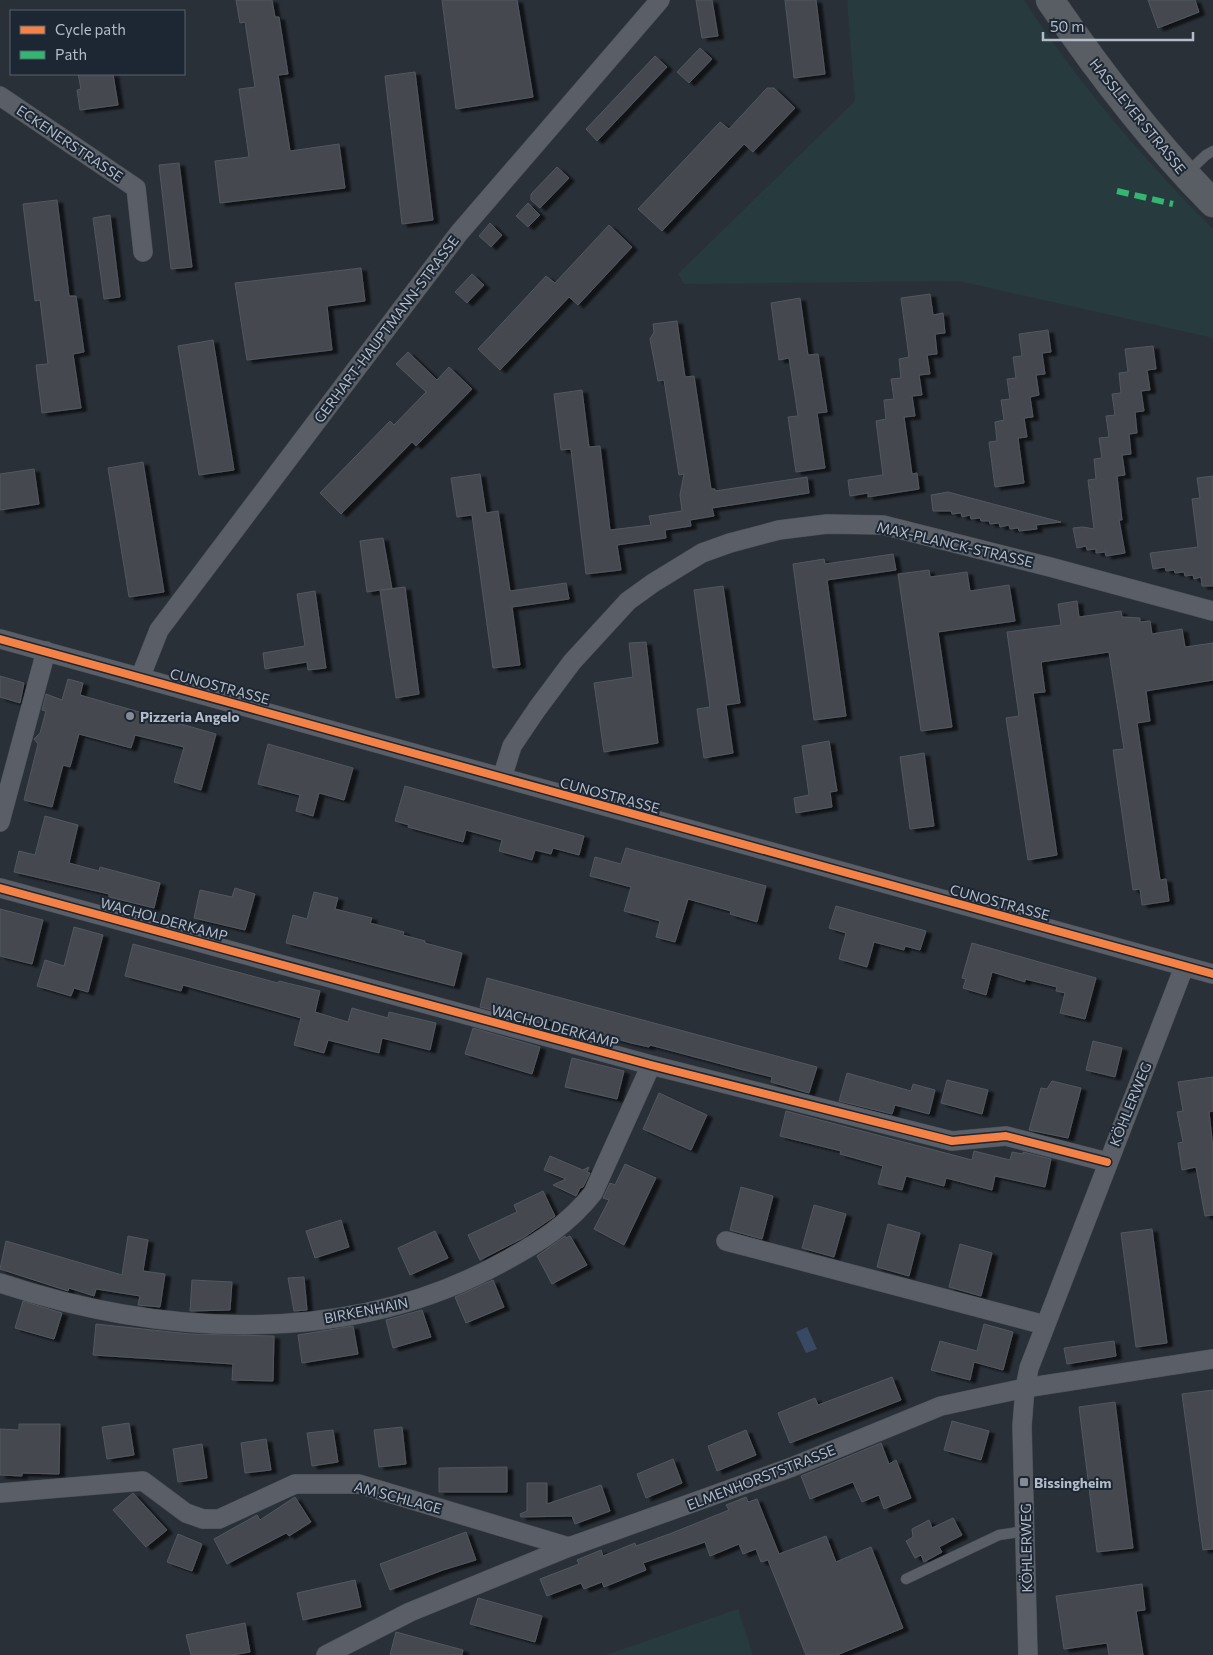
<svg xmlns="http://www.w3.org/2000/svg" width="1213" height="1655" viewBox="0 0 1213 1655" font-family="Commissioner,sans-serif">
	<style>
		.green { fill: #273a3e }
		.water { fill: #384963 }
		.building { fill: #444950; stroke: #52575f; filter: url(#shadow) }
		.lines { fill: none; stroke-linecap: round; stroke-linejoin: round }
		.service-casing { stroke: #484c53; stroke-width: 11 }
		.minor-casing { stroke: #484c53; stroke-width: 20 }
		.secondary-casing { stroke: #484c53; stroke-width: 29 }
		.service { stroke: #5a5e66; stroke-width: 10 }
		.minor { stroke: #5a5e66; stroke-width: 19 }
		.secondary { stroke: #595d64; stroke-width: 28 }
		.quiet { stroke: #33b770; stroke-width: 6; stroke-dasharray: 12 6; stroke-linecap: butt }
		.cycleway-casing { stroke: #1d2633; stroke-width: 11 }
		.cycleway { stroke: #f48246; stroke-width: 8 }
		.poi-dot { fill: #848b96; stroke: #1d2633; stroke-width: 2 }
		.labels { text-anchor: middle; dominant-baseline: central; stroke-width: 4; stroke-linejoin: round; paint-order: stroke }
		.street-label { font-size: 14px; fill: #b4bcc9; stroke: #1d2633 }
		.poi-label { font-size: 14px; font-weight: bold; fill: #b4bcc9; stroke: #1d2633; text-anchor: start }
	</style>
	<defs>
		<filter id="shadow"><feDropShadow dx="5.5" dy="3" stdDeviation="1" flood-color="#0009"/></filter>
	</defs>
	<rect width="100%" height="100%" fill="#2a3038"/>
	<path class="green" d="M847 0H1024C1078 83 1143 159 1213 229V338L959 281 684 284 678 274 855 101Z
		M738 1609 753 1655H606Z"/>
	<path class="water" d="M807 1327 817 1349 806 1353 796 1332Z"/>
	<path class="building" d="M236 0H272L275 17H279L288 74 278 75 290 151 339 144 345 188 220 203 215 161 249 157 239 89 255 87 245 22 240 23Z
		M442 0H517L533 97 456 109Z
		M696 0H712L718 36 702 38Z
		M785 0H816L825 74 794 78Z
		M1148 0H1195L1199 12 1158 28Z
		M700 48 712 59 689 83 677 72Z
		M655 56 667 67 597 141 586 129Z
		M415 72 433 220 402 224 385 76Z
		M78 74H113L118 105 80 110 77 90 81 89Z
		M767 88H774L795 108 753 152 744 144 662 231 638 209 720 122 729 129Z
		M179 163 192 267 171 269 159 165Z
		M557 167 569 178 540 208 531 200V194Z
		M57 200 69 296H76L84 352 73 354 81 408 42 413 36 365 48 364 40 300 35 301 23 204Z
		M528 203 540 215 528 227 516 216Z
		M110 215 120 297 104 299 93 218Z
		M490 223 502 235 491 247 479 236Z
		M609 225 632 247 578 305 569 297 500 370 478 349 546 276 555 283Z
		M361 268 365 301 327 306 332 350 247 360 235 283Z
		M472 274 484 285 467 303 455 292Z
		M930 294 933 315 943 313 945 333 935 334 937 354 927 355 930 374 919 375 922 395 912 396 915 416 904 417 912 474 917 473 919 489 868 497V493L850 496 848 480 883 475 876 421 886 419 884 400 894 399 891 379 901 378 899 359 909 357 901 298Z
		M800 298 808 355 818 354 827 412 817 413 825 468 796 472 788 417 798 416 795 396 789 358 779 360 771 303Z
		M677 321 685 377 694 376 711 489H715V491L807 477 809 493 712 508 714 516 690 520 691 526 665 530 666 538 617 545 621 570 586 574 571 449 561 450 554 394 582 390 589 447 600 446 610 530 651 525 649 516 682 511 680 495 684 474 679 475 664 380 658 381 650 339 654 332 653 324Z
		M1048 330 1051 352 1042 353 1045 374 1036 375 1039 395 1030 397 1033 417 1024 418 1027 437 1018 438 1024 483 995 487 989 442 997 441 995 422 1004 420 1001 400 1010 399 1007 379 1016 378 1013 357 1022 356 1019 334Z
		M213 340 234 470 199 475 178 346Z
		M1153 346 1156 369 1147 370 1150 390 1141 391 1144 411 1135 412 1137 433 1129 434 1131 454 1122 455 1125 475 1117 476 1122 520H1119L1125 553 1106 556 1105 552 1096 553V549L1087 550 1086 546 1077 548 1073 528 1083 527 1094 529 1088 480 1096 479 1094 459 1102 458 1099 438 1109 437 1106 416 1115 415 1112 394 1121 393 1119 373 1128 372 1125 349Z
		M408 352 437 380 449 367 472 389 416 446 412 442 341 514 320 493 390 421 394 425 426 392 396 364Z
		M143 462 164 592 129 597 108 468Z
		M34 469 39 504 0 510V474Z
		M480 474 486 513 498 511 510 591 566 583 569 599 512 607 520 665 493 668 472 515 457 517 451 478Z
		M1213 476V586H1202L1201 577 1194 579 1193 575 1185 576 1184 572 1175 573 1174 570 1166 571 1165 567 1153 569 1150 553 1198 547 1192 499 1200 498 1197 478Z
		M948 492 1061 522 1036 525 1037 529 1019 531 1018 528 1010 529 1009 525 1000 527 999 523 990 524 989 521H981L980 518 971 519 970 515 962 517 961 513 952 514 951 511H933L931 495Z
		M383 538 392 589 381 590 405 587 419 694 396 698 380 590 367 592 360 541Z
		M893 554 896 570 827 580 846 716 814 720 793 564 824 559 825 564Z
		M929 570 930 577 967 572 970 591 1009 585 1015 621 938 632 952 727 921 731 898 574Z
		M723 586 740 703 726 705 733 753 704 758 697 709 710 707 694 590Z
		M315 591 326 668 308 670 307 662 265 669 263 653 305 646 297 594Z
		M1077 601 1079 617 1121 611 1122 617 1140 618V622L1150 621 1152 634 1182 629 1185 647 1213 643V680L1146 691 1150 721 1137 723 1160 880 1166 879 1169 901 1142 905 1140 889 1133 890 1113 750 1124 749 1109 652 1041 662 1045 692 1033 693 1057 855 1028 860 1006 718 1019 716 1007 632 1061 625 1058 604Z
		M646 642 658 743 604 752 594 683 633 677 629 643Z
		M0 676 24 683 20 703 0 697Z
		M68 679 83 683 80 695 216 734 201 790 174 782 184 747 135 735 131 748 79 734 70 767 63 765 52 807 24 800 38 744 34 739 40 733 46 711 42 710 46 694 62 700Z
		M829 741 837 791 830 792 832 807 796 813 794 798 809 795 802 746Z
		M268 744 353 768 344 800 319 793 313 816 296 811 300 795 258 784Z
		M924 753 934 826 910 829 900 757Z
		M405 786 584 836 579 855 553 848 551 854 535 850 532 860 499 851 502 840 466 830 463 842 408 827 409 825 395 821Z
		M45 816 78 825 69 863 99 871 100 867 160 883 154 908 109 897V894L14 872 19 851 35 855Z
		M626 848 766 886 757 922 730 914 731 911 688 899 675 942 656 937 660 921 624 911 631 887 590 876 595 857 621 864Z
		M235 888 255 894 245 930 194 918 200 890 232 897Z
		M314 892 338 898 335 909 372 918 370 923 404 932 403 935 425 941V943L462 953 454 986 286 943 293 915 307 919Z
		M836 906 926 931 920 950 905 946 904 950 874 942 867 967 839 959 846 933 829 928Z
		M0 909 43 920 32 964 0 956Z
		M74 927 103 935 88 992 74 988 71 996 37 986 45 960 64 966Z
		M972 943 1096 978 1085 1019 1060 1013 1065 993 1056 991 1057 987 1025 979V982L992 972 986 995 963 988 966 979 962 978Z
		M133 944 278 983 279 981 320 991 315 1012 348 1022 352 1008 388 1018 389 1012 436 1023 430 1050 382 1038 379 1053 328 1040 324 1053 294 1045 301 1018 183 985 181 991 125 976Z
		M487 978 817 1067 809 1093 771 1082 772 1077 740 1069 650 1045 649 1047 631 1043 548 1020 547 1025 480 1007Z
		M473 1028 540 1047 532 1074 465 1054Z
		M1093 1041 1122 1048 1115 1077 1086 1070Z
		M572 1058 624 1071 617 1099 565 1087Z
		M847 1073 911 1091 913 1084 935 1090 929 1114 895 1105 892 1114 839 1101Z
		M1213 1077V1111L1209 1112 1213 1148V1215L1205 1216 1196 1167 1182 1170 1178 1143 1183 1142 1177 1112 1183 1111 1178 1082Z
		M947 1080 988 1090 982 1114 941 1103Z
		M1052 1081 1081 1088 1068 1138 1029 1130 1041 1088 1047 1089Z
		M659 1093 707 1115 691 1150 643 1129Z
		M786 1111 972 1160 974 1151 1010 1160 1012 1152 1023 1154V1152L1051 1159 1045 1187 995 1176 992 1190 946 1178 944 1186 906 1176 902 1190 878 1184 883 1166 840 1154 841 1151 780 1136Z
		M550 1156 583 1170 589 1167 587 1172 590 1173 583 1187 580 1188 576 1196 553 1185 566 1179 544 1170Z
		M625 1164 656 1178 624 1245 594 1229 609 1200 603 1198 610 1183 615 1185Z
		M741 1187 773 1196 762 1239 730 1230Z
		M543 1191 555 1216 523 1238 480 1260 468 1235 517 1212 514 1205Z
		M814 1205 846 1214 834 1257 802 1248Z
		M341 1220 349 1247 315 1258 306 1231Z
		M888 1224 920 1233 909 1276 877 1267Z
		M1152 1229 1167 1343 1136 1347 1121 1233Z
		M435 1231 448 1258 410 1275 398 1248Z
		M128 1236 148 1240 143 1271 165 1274 160 1307 138 1305 140 1296 96 1289 94 1296 69 1288 68 1291 65 1290 0 1269 6 1241 122 1275Z
		M565 1236 566 1238 570 1236 587 1265 552 1284 537 1256Z
		M960 1244 992 1253 981 1296 949 1287Z
		M304 1277 307 1310 294 1311 288 1278Z
		M192 1280 232 1282 230 1310 190 1311Z
		M493 1280 504 1307 466 1323 455 1297Z
		M23 1301 62 1313 54 1339 15 1328Z
		M422 1310 431 1337 393 1348 386 1320Z
		M96 1324 190 1334 274 1336 273 1381 232 1380 233 1364 93 1355Z
		M984 1324 1013 1332 1003 1370 974 1362 970 1380 931 1370 940 1341 977 1351Z
		M353 1326 358 1354 302 1363 298 1335Z
		M1114 1341 1116 1356 1067 1364 1064 1348Z
		M892 1377 901 1400 790 1443 778 1413 815 1398 818 1405Z
		M1213 1390V1549L1203 1550 1182 1394Z
		M1115 1402 1133 1548 1097 1552 1079 1407Z
		M952 1421 989 1431 981 1460 944 1450Z
		M129 1423 134 1455 107 1459 102 1427Z
		M19 1424H60L59 1474 22 1473V1476L0 1475V1429L19 1430Z
		M402 1427 406 1464 379 1467 374 1430Z
		M333 1430 338 1462 312 1466 307 1433Z
		M746 1430 756 1455 717 1471 708 1446Z
		M266 1439 271 1470 245 1473 241 1443Z
		M881 1443 889 1464 896 1460 911 1498 884 1509 879 1495 862 1502 853 1482 810 1499 801 1476Z
		M202 1444 207 1478 178 1482 173 1449Z
		M673 1459 682 1483 646 1498 637 1474Z
		M507 1467V1492H439V1468Z
		M527 1483H547V1504L601 1485 610 1511 575 1524 572 1516 521 1517 520 1514 527 1511Z
		M133 1493 167 1530 146 1547 113 1510Z
		M295 1497 311 1522 289 1536 286 1533 227 1564 214 1539 257 1515 260 1520Z
		M746 1497 748 1502 757 1499 779 1554 826 1536 836 1562 871 1547 903 1628 837 1655H806L768 1560 761 1562 756 1549 743 1554 739 1544 710 1556 705 1542 643 1563 646 1570 604 1587 602 1582 584 1589 581 1583 547 1596 540 1579 579 1564 577 1560 601 1550 603 1556 635 1543 636 1546 672 1533 729 1510 726 1505Z
		M953 1518 962 1535 939 1547 942 1552 924 1562 921 1555 915 1558 906 1541 913 1537 912 1529 929 1520 932 1528Z
		M466 1532 476 1560 443 1570 390 1590 380 1564Z
		M178 1534 202 1544 192 1571 167 1562Z
		M355 1580 361 1607 303 1620 297 1593Z
		M1142 1584 1145 1610 1136 1611 1143 1655H1109L1107 1643 1064 1649 1056 1596Z
		M478 1598 542 1616 535 1642 470 1624Z
		M245 1623 250 1652 232 1655H191L186 1635Z
		M396 1632 463 1650 462 1655H390Z"/>
	<g class="lines">
		<g class="service-casing">
			<path id="service" d="M1187 173 1206 155 1213 151
				M906 1579 999 1535 1025 1531"/>
		</g>
		<g class="minor-casing">
			<path id="minor" d="M0 96 136 188 143 252
				M0 639 1213 974
				M140 678 159 630 459 233 660 0
				M502 778 512 746 537 709 572 662 628 601 653 583 702 553 730 543 779 530 827 524 883 525 1050 567 1213 611
				M0 822 46 651
				M0 888 651 1065 952 1141 1006 1136 1107 1162
				M726 1241 1045 1325
				M0 1283C162 1337 350 1347 503 1262 538 1243 568 1225 593 1193L651 1065
				M0 1493 143 1481 186 1513 203 1519H219L295 1484H359L569 1547
				M326 1655 410 1612 569 1547 792 1467 941 1406 1025 1388 1213 1359
				M1028 1655 1022 1426 1025 1388 1029 1368 1184 967"/>
		</g>
		<g class="secondary-casing">
			<path id="secondary" d="M1050 0C1099 72 1152 141 1213 203"/>
		</g>
		<use href="#service" class="service"/>
		<use href="#minor" class="minor"/>
		<use href="#secondary" class="secondary"/>
		<path class="quiet" d="M1117 191 1173 204"/>
		<g class="cycleway-casing">
			<path id="cycleway" d="M0 639 1213 974
				M0 888 651 1065 952 1141 1006 1136 1107 1162"/>
		</g>
		<use href="#cycleway" class="cycleway"/>
	</g>
	<g class="poi-dot">
		<circle cx="130" cy="716" r="5"/>
		<rect x="1019" y="1477" width="10" height="10" rx="2.5"/>
	</g>
	<g class="labels">
		<g class="street-label">
			<text transform="translate(1138 116) rotate(51)">HASSLEYER STRASSE</text>
			<text transform="translate(70 143) rotate(34)">ECKENERSTRASSE</text>
			<text transform="translate(386 329) rotate(-53)">GERHART-HAUPTMANN-STRASSE</text>
			<text transform="translate(955 544) rotate(13)">MAX-PLANCK-STRASSE</text>
			<text transform="translate(220 686) rotate(15)">CUNOSTRASSE</text>
			<text transform="translate(610 795) rotate(15)">CUNOSTRASSE</text>
			<text transform="translate(1000 902) rotate(15)">CUNOSTRASSE</text>
			<text transform="translate(164 919) rotate(15)">WACHOLDERKAMP</text>
			<text transform="translate(555 1026) rotate(15)">WACHOLDERKAMP</text>
			<text transform="translate(1130 1104) rotate(-68)">KÖHLERWEG</text>
			<text transform="translate(366 1310) rotate(-11)">BIRKENHAIN</text>
			<text transform="translate(761 1477) rotate(-21)">ELMENHORSTSTRASSE</text>
			<text transform="translate(398 1497) rotate(15)">AM SCHLAGE</text>
			<text transform="translate(1026 1548) rotate(-91)">KÖHLERWEG</text>
		</g>
		<g class="poi-label">
			<text x="140" y="716">Pizzeria Angelo</text>
			<text x="1034" y="1482">Bissingheim</text>
		</g>
	</g>
	<rect x="10" y="10" width="175" height="65" fill="#1d2633" stroke="#59626f"/>
	<rect x="20" y="26" width="25" height="8" fill="#f48246" stroke="#59626f"/>
	<text x="55" y="35" font-size="15" fill="#b4bcc9">Cycle path</text>
	<rect x="20" y="51" width="25" height="8" fill="#33b770" stroke="#59626f"/>
	<text x="55" y="60" font-size="15" fill="#b4bcc9">Path</text>
	<path d="M1043 32v8h150v-8" fill="none" stroke="#b4bcc9" stroke-width="2.5"/>
	<text x="1050" y="32" font-size="15" fill="#b4bcc9" stroke="#1d2633" stroke-width="4" paint-order="stroke">50 m</text>
</svg>
